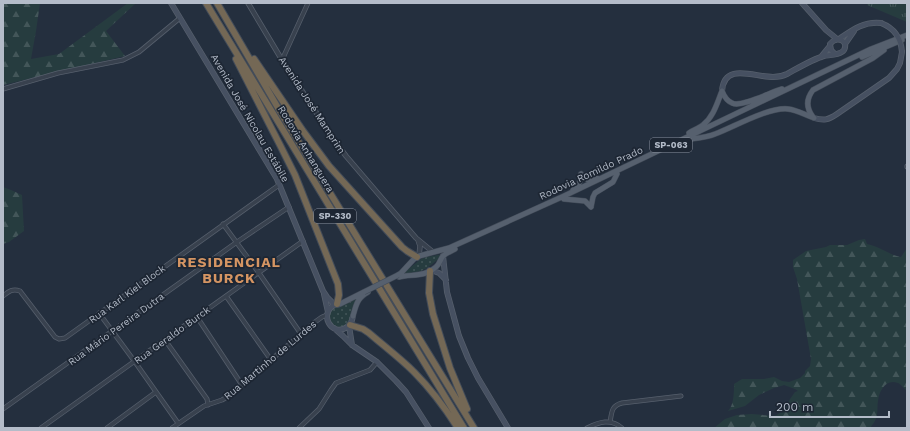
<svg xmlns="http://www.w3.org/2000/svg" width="910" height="431" viewBox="0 0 910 431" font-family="'Work Sans',sans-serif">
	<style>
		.grass { fill: url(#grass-dots) }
		.forest { fill: url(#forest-firs) }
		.park { fill: url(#park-tufts) }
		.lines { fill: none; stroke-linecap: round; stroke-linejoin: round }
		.minor-casing { stroke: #565f6c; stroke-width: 5 }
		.tertiary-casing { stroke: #565f6c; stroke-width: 5.5 }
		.secondary-casing { stroke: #565f6c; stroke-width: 6 }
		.primary-casing { stroke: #414a57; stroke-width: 6 }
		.motorway-casing { stroke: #434c59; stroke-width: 8 }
		.minor { stroke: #38414e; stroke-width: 3.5 }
		.tertiary { stroke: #38414e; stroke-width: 4 }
		.secondary { stroke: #465061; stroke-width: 4.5 }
		.primary { stroke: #56606e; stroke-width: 5 }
		.motorway { stroke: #746855; stroke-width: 6 }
		.secondary-bridge-casing { stroke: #565f6c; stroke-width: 6; stroke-linecap: butt }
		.primary-bridge-casing { stroke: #414a57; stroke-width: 6; stroke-linecap: butt }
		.secondary-bridge { stroke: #465061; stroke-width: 4.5 }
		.primary-bridge { stroke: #56606e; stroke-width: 5 }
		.labels { text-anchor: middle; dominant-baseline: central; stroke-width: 3.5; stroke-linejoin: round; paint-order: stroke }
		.shield { fill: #1d2633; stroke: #878f9c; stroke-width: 1 }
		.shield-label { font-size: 9px; font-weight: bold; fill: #b4bcc9 }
		.street-label { font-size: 10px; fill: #b4bcc9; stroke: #1d2633 }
		.district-label { font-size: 14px; font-weight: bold; letter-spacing: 1px; fill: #d59563; stroke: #1d2633 }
	</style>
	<defs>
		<pattern id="grass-dots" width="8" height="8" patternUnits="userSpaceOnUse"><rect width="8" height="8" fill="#263c3f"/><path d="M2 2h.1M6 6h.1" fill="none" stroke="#435659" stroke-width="1.8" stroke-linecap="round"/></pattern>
		<pattern id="forest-firs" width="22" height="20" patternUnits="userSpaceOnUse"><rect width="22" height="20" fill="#263c3f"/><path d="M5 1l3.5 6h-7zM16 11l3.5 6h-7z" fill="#435659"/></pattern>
		<pattern id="park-tufts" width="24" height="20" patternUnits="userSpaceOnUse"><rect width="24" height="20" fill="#263c3f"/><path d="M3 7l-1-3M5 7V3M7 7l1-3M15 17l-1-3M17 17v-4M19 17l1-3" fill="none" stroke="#435659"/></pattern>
	</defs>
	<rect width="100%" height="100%" fill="#242f3e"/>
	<path class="grass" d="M445 254 427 268 421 271 401 275 421 259 426 257Z
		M361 294 349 322C339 335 322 320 332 309 336 306 356 297 361 294Z"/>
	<path class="forest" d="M3 3H40L36 31 31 59 59 54 128 3H136L106 31 125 56 3 85Z
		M3 187 11 190 22 195 24 231 9 242 3 244Z
		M865 239 867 244C879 246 889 255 901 257L907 248V391C904 389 901 384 898 383 886 378 879 391 878 401 877 405 878 410 877 414 877 419 873 424 870 428H714L725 419 737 415 752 414 774 416 777 415 786 408 790 399 795 392 798 391 795 389 784 385 781 386 774 388 759 395 745 406 728 411C734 405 734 392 734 384L742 379H764L774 377 782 381 789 382 800 378 805 373V371L810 366 811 359 797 279 793 267V260L806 251 826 247 830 245H847L859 240Z"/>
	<path class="park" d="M868 3H907V22L867 5Z"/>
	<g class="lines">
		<g class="minor-casing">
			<path id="minor" d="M282 60 308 3
				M3 89 58 73 123 60 139 52 180 18
				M907 166V167
				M223 224 259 273 301 334
				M3 296C8 292 12 288 20 291L55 337 59 339 65 338 279 185
				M226 296 271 360
				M99 313 135 362 178 423
				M197 317 242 385
				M165 340 207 399 208 405
				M3 409 237 242 289 207
				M610 422C612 412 611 406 622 403L681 396
				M41 428 303 241
				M107 428 156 392
				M172 428 204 406 222 400 229 396 315 322 322 317 327 315
				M299 428 319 409 331 390 336 383 370 370 377 362
				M587 428C599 422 611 418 622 428"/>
		</g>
		<g class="tertiary-casing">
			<path id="tertiary" d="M248 3 282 60 334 140 346 156 416 238 433 252
				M418 240 420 246 419 256"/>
		</g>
		<g class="secondary-casing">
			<path id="secondary" d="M171 3 277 179 323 291 327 297 335 305
				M802 3 826 30 837 39
				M839 39C852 30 864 21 881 23
				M845 44 854 31
				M821 57 830 46
				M722 91C724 62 754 77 773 77 777 77 783 76 787 74 798 68 813 59 824 56 829 55 841 55 844 50 849 41 837 35 830 44L831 50 835 54
				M814 118C824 121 828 120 837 114L889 78 897 69 900 63 902 52
				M443 256 447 292 459 336 468 358 478 378 508 428
				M431 270 439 273 446 280
				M324 294 328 312
				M336 304C317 313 332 338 347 327 351 325 352 321 353 316
				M349 326 352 345
				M334 328 343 336 352 345 377 362 396 381 406 392 429 428"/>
		</g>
		<g class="primary-casing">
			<path id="primary" d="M862 57 902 40
				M722 91C724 96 727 101 732 103 741 108 771 92 782 89
				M813 117C806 108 806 99 813 90L873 58 884 50
				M689 133C694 130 699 128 703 125 714 116 717 103 722 91
				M691 139C699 138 708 137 715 134 734 127 768 107 788 109 797 110 805 115 814 118
				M581 174C586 181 590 181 597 178
				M573 190C579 185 581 182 581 174
				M564 199 585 201 591 207
				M591 207 593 197 595 193 613 182 617 174
				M398 275 401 273 414 259 419 256 449 248 564 196 871 49 907 35
				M399 277C413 274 425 277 436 267 440 264 440 259 443 256 446 253 451 251 455 249
				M340 304 364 292
				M353 316C356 305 357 298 368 292"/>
		</g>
		<g class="motorway-casing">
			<path id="motorway" d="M206 3 464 428
				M217 3 281 113 474 428
				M236 59 280 145 295 175 338 284 339 295 337 304
				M254 59 303 131 329 166 402 247 407 251 417 257
				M430 271 429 293 433 314 450 368 467 409
				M350 325 363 329 369 333C384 346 400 358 414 372 431 389 445 408 458 428"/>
		</g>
		<use href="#minor" class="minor"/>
		<use href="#tertiary" class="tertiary"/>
		<use href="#secondary" class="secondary"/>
		<use href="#primary" class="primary"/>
		<use href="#motorway" class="motorway"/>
		<g class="secondary-bridge-casing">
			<path id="secondary-bridge" d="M881 23C894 28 901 38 902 52"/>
		</g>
		<g class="primary-bridge-casing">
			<path id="primary-bridge" d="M364 292 398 275"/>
		</g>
		<use href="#secondary-bridge" class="secondary-bridge"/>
		<use href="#primary-bridge" class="primary-bridge"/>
	</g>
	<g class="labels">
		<g class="shield">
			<rect x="650" y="138" width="42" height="14" rx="3"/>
			<rect x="314" y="209" width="42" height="14" rx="3"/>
		</g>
		<g class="shield-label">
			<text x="671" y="145">SP-063</text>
			<text x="335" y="216">SP-330</text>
		</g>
		<g class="street-label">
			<text transform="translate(312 105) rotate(57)">Avenida José Mamprim</text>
			<text transform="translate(250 118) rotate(60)">Avenida José Nicolau Estábile</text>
			<text transform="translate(306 149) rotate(59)">Rodovia Anhanguera</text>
			<text transform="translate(591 173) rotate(-25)">Rodovia Romildo Prado</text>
			<text transform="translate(127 294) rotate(-36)">Rua Karl Kiel Block</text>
			<text transform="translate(116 329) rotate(-36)">Rua Mário Pereira Dutra</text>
			<text transform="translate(172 335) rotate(-36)">Rua Geraldo Burck</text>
			<text transform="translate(270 360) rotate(-40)">Rua Martinho de Lurdes</text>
		</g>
		<g class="district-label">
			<text x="229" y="262">RESIDENCIAL<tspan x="229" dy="16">BURCK</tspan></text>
		</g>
	</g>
	<rect width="910" height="431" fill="none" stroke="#b4bcc9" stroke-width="8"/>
	<path d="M770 411v6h119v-6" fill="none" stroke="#b4bcc9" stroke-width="2"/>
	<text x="776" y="411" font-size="12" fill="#b4bcc9" stroke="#1d2633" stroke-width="3" paint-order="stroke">200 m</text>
</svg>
